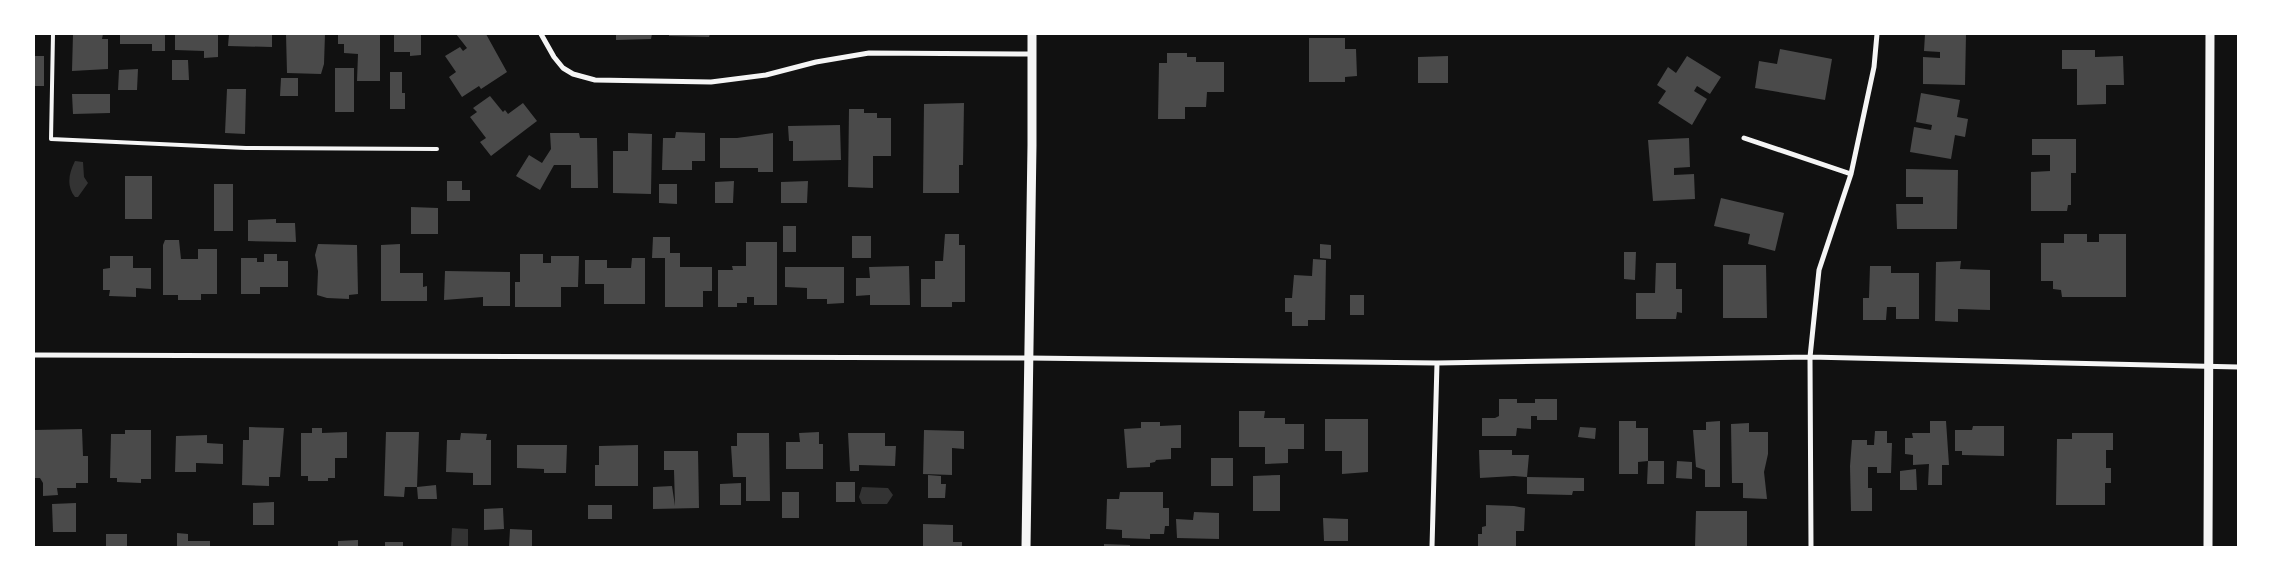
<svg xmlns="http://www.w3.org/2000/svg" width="2272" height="581" viewBox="0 0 2272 581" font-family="'Varela Round',sans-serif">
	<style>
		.water { fill: #333 }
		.building { fill: #4a4a4a }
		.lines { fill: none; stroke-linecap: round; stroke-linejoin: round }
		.service { stroke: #f5f5f5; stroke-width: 4 }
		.minor { stroke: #f5f5f5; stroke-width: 5 }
		.tertiary { stroke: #f5f5f5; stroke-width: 9 }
	</style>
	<rect width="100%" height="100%" fill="#111"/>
	<path class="water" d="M75 161 83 162 84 177 88 183 78 197H75C66 186 69 173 75 161Z
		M862 487 888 488 893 495 887 504H862L859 497Z
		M452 528 468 529V547H451Z"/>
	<path class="building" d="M73 34H103L102 39H108V69L72 71Z
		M120 34H165V51H152V44H120Z
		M175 34H218V57L204 58V51L175 50Z
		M229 34H272V47L228 46Z
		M286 34H325L324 64 321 74 287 73Z
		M338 34H380V81H357L358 54 344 53V44H338Z
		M394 34H421V55L410 56V52H394Z
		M456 34H486L507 72 481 89 479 86 462 97 449 77 456 72 445 56 460 47 463 51 467 48Z
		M616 34H652L651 39 616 40Z
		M669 34H710L709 37 669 36Z
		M1925 34H1966L1965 85 1923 84V57L1940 58V52L1924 51Z
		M1309 38H1345V49H1356L1357 76 1345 77V82H1309Z
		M1780 49 1832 59 1825 100 1755 88 1759 61 1777 64Z
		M2062 50H2095V57L2123 56 2124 85H2106V104L2077 105V69H2062Z
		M1167 53H1187V57H1196V62H1224V92H1207L1206 107H1185V119H1158L1159 63H1167Z
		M34 56H44V86H34Z
		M1448 56V83H1418V57Z
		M1687 56 1721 77 1710 94 1697 86 1694 91 1707 99 1692 125 1658 103 1666 91 1657 85 1668 67 1676 73Z
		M172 60H188L189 80H172Z
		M335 68H354V112H335Z
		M138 69 137 90H118L119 70Z
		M390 72H402V93H405V109H390Z
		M281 78H298V96H280Z
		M227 89H246L245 134 225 133Z
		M1921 93 1960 100 1957 117 1968 119 1965 137 1955 135 1951 159 1910 152 1914 127 1931 130 1932 125 1916 122Z
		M72 94H110V113L73 114Z
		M490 96 503 112 505 110 508 114 523 103 537 121 491 156 480 142 486 138 470 117 477 112 473 108Z
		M964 103 963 165H959V193H923L924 104Z
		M849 109H864V113H877V118H891V156H873V188L848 187Z
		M840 125 841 160 793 161V141H789L788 126Z
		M676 132 705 133V161H692V170H662L663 138H675Z
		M550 133H579L580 138H597L598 188H571V165H554L540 190 516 176 529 155 542 163 551 149Z
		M628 133 652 134 651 194 613 193V151H628Z
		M773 133V172H758V168H720V138H737Z
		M1689 138 1690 167 1674 168V175L1694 174 1695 199 1653 201 1648 140Z
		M2032 139H2076V173H2071V205H2068L2067 211H2031V172L2050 171V155H2032Z
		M1906 169 1958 170 1957 229H1897L1896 204H1923V197H1906Z
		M125 176H152V219H125Z
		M447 181H462V190H470V201H447Z
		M734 181 733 203H715V182Z
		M808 181 807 203H781V182Z
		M214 184H233V231H214Z
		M659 184H677V204L659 203Z
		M1721 198 1784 213 1775 251 1748 244 1750 234 1714 226Z
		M411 207 438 208V234H411Z
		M276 219V223H295L296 242 248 241V220Z
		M783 226H796V252H783Z
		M945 234H959V245H965V302H952V307H921V279H935V261H943Z
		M2064 234H2087V242H2099V234H2126V297H2062L2061 290 2053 289V281H2041V243H2064Z
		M852 236H871V258H852Z
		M653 237H670V253H680V267H712V291H703V307H665V258H652Z
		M165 240H179L181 259H198V249H217V294H201V300H178V295H163V245Z
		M746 242H777V305H754V297H747V303H737V307H718V270H733L732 266H746Z
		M318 244 357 245 358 294 349 295V299L327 298 317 295 318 271 315 255Z
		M400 244V273H423V287L427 286V301H381V245Z
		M1320 244 1331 245V259L1320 258Z
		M1624 252H1636L1635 280 1624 279Z
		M264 254H277V261H288V287H260V294H241V258H257V262H264Z
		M520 254H543V263H551V256H579L578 287H561V307H515V282H520Z
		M110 256H133V268H151V289L136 288V297L109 296 110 290H103V269L110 268Z
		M632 258H645V304H604V284H585V260H607V268H631Z
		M1313 259 1326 260 1325 320H1308V326H1292V312H1285V298H1292L1294 275 1312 276Z
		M1961 261 1960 269 1990 270V310L1958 309V322L1935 321 1936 262Z
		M1656 263H1676V289H1682V313L1677 312 1676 319H1636V293H1655Z
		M1723 265H1766L1767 318H1723Z
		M909 266 910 305H870V295L856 296V278H870L869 267Z
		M1870 266H1891V273H1919V319H1896V307H1887L1886 320H1863V298H1869Z
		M785 267H844V303L827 304V299H807V288L785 287Z
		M445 271 510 272V306H483V297L444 300Z
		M1350 295H1364V315H1350Z
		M1499 399H1517V403H1535V399H1557V420H1537V416H1531V429L1517 428 1516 436H1482V418H1495L1499 416Z
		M1239 411H1265L1264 418H1285V424H1304V449H1288V463L1265 464V447H1239Z
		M1325 419H1368V472L1342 474V451H1325Z
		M1619 421H1636V428H1648V461L1638 462V474H1619Z
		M1720 421V487H1705V470L1696 467 1693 430H1706V422Z
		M1930 421H1946L1949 465H1942V485H1928L1929 464 1913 465V455L1905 454V438H1913L1912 433H1930Z
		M1141 422H1160V426L1181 425V448H1171V459L1156 460 1155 462 1150 463V467L1127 468 1124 429 1141 428Z
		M1749 423V432H1768V454L1764 472 1767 499 1743 498V483H1732L1731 424Z
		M1973 426H2004V456L1962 455V451H1955V430H1972Z
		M249 427 284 428 280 477H269V486L242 485 243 440H249Z
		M1580 427 1596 428 1595 439 1578 437Z
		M312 428H322V433L347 432V458H335V478H328V481H308V476H301V433H312Z
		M82 429 83 456H88V483H76V488H57L58 495 43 496V483L40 478H34V430Z
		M125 430H151V479H141V483L117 482V478H110L111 434H125Z
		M924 430 964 431V449L952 448V475L923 474Z
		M1875 431H1887V443H1892L1891 473H1877V467H1868V488H1872V511H1851L1850 466 1852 440H1867V445H1874Z
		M386 432H419L417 487 436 485 437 499H418L417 487H405L404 497 384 496Z
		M819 432V444H823V469H786V442H800L799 433Z
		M461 433 487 434 486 440H491V485H473V473L446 472 447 440H460Z
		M737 433H769L770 501H746V477H733L731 446H737Z
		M848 433H885V446H896L895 466 859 465V471H850Z
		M2072 433H2113V450H2106V468H2111V483H2105V505H2056L2057 439H2072Z
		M207 435V443L223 444V464L196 463V472H175L176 436Z
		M517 445H567L566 473H544V469L517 468Z
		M638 445V486H595V465H599V446Z
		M1479 450H1512V455H1529L1527 477 1514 476 1480 478Z
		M664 451H698L699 508 653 509V487L672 486 675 506 674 470H664Z
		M1211 458H1233V486H1211Z
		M1648 461H1664V484H1647Z
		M1677 461 1692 462V479L1676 478Z
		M1916 469 1917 490H1900V471Z
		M928 475 941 476V484H946L945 498H928Z
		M1280 475V511H1253V476Z
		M1527 477 1584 478V491H1573L1572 495 1527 494Z
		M836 482H855V502H836Z
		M741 483V505H720V484Z
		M782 492H799V518H782Z
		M1120 492H1163V508H1169V526H1165L1164 534H1150V539L1122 538V530L1106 529 1107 499H1119Z
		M274 502V525H253V503Z
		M76 503V532H53L52 504Z
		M588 505H612V519H588Z
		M1486 505 1514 506 1525 508 1524 531H1516V547H1478V534H1482V527L1486 526Z
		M503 508 504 529 484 530V509Z
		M1696 511H1747V547H1695Z
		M1194 512 1219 513V539L1177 538 1176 519 1193 520Z
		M1323 518 1348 519V541H1324Z
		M923 524 953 525V542H962V547H923Z
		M510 529 532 530V547H509Z
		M177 533 188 534V541H210V547H177Z
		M106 534H127V547H106Z
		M358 540V547H338V541Z
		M385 542H403V547H385Z
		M1104 544 1130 545V547H1104Z"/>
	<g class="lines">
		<path class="service" d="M53 34 51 139 246 148 437 149"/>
		<path class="minor" d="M541 34 554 57 563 68 573 74 595 80 711 82 766 75 816 62 869 53 1031 54
			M1744 138 1851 174
			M34 355 1029 358 1437 363 1810 357 2238 367
			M1432 547 1437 363
			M1811 547 1810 357 1819 270 1851 174 1874 67 1877 34"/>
		<path class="tertiary" d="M1026 547 1032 145V34
			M2208 547 2210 34"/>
	</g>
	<rect width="2272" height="581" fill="none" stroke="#ffffff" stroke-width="70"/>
</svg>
